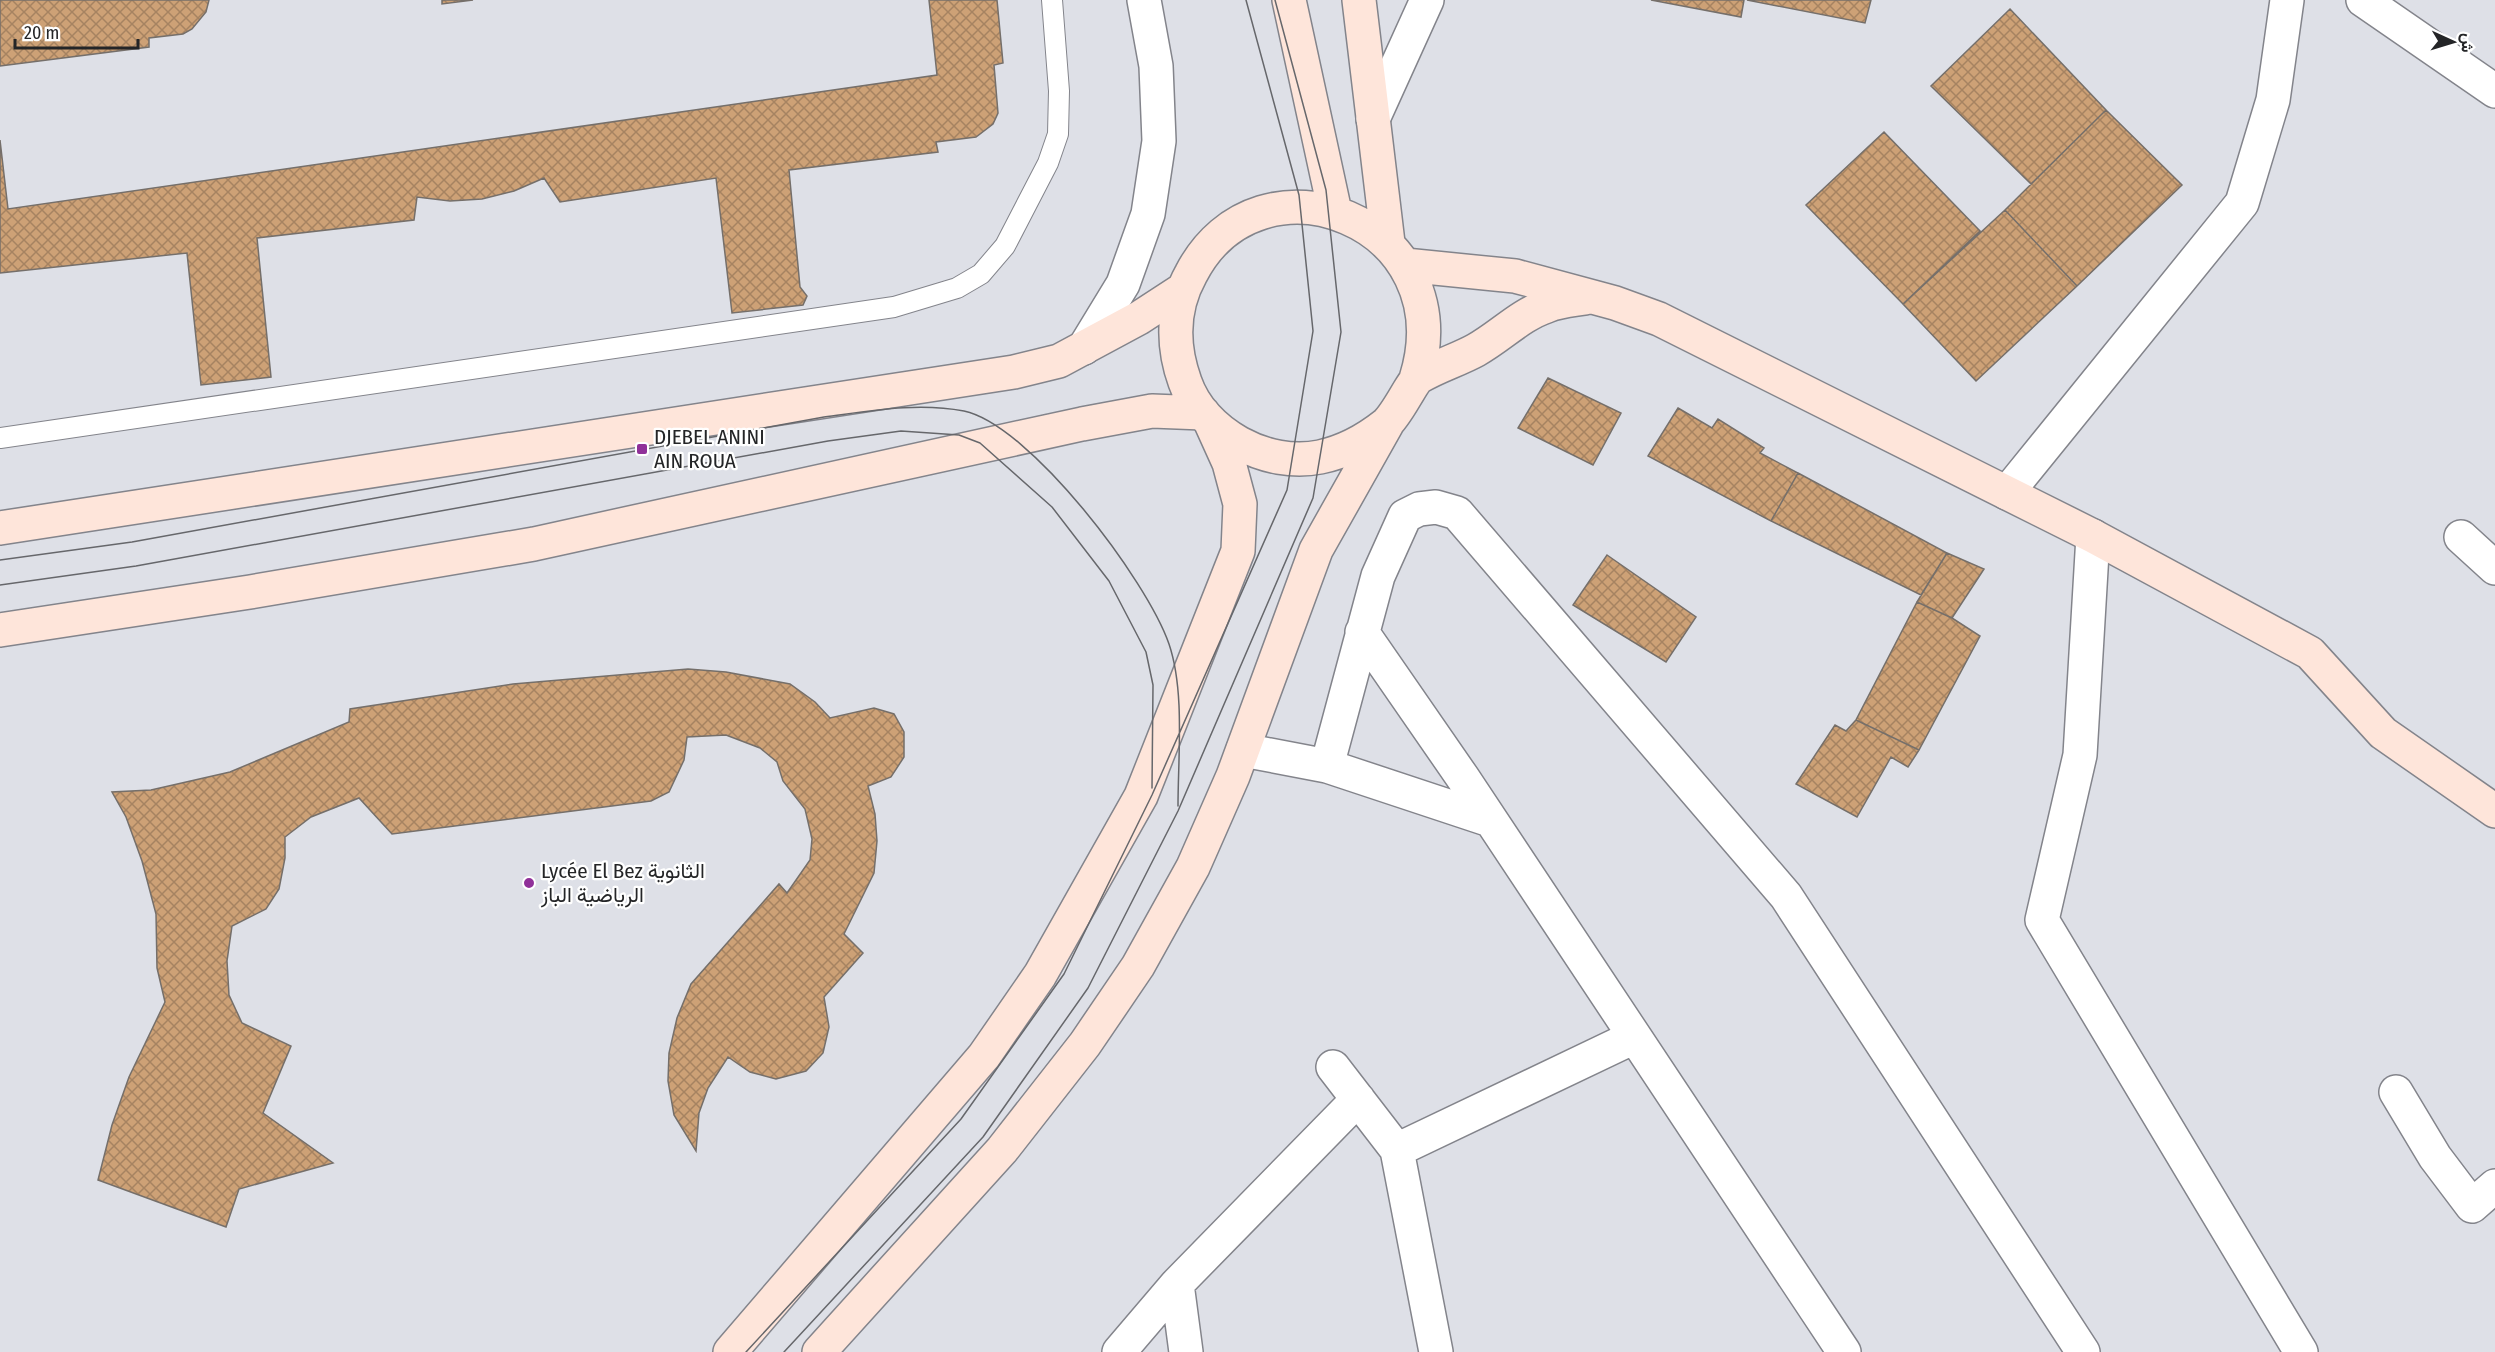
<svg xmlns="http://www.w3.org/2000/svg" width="2495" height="1352" viewBox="0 0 2495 1352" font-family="'Fira Sans Condensed',Vazirmatn,sans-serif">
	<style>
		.building { fill: url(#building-cross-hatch); stroke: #756f6a; stroke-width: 1.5 }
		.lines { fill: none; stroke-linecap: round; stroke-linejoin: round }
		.lane-casing { stroke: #83848b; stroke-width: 22 }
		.street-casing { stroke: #83848b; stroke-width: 36 }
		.secondary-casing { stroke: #83848b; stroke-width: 36 }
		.lane { stroke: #fff; stroke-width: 20 }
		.street { stroke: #fff; stroke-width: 33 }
		.secondary { stroke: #fee5da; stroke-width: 33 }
		.tram { stroke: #66676b; stroke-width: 1.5 }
		.poi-dot { fill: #903099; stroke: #fff; stroke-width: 2 }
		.labels { text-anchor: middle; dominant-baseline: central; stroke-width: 4.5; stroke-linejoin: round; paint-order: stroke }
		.poi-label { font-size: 21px; fill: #242527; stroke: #fff; text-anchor: start }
	</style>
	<defs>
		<pattern id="building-cross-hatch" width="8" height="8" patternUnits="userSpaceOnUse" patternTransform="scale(1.5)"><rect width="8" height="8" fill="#cda176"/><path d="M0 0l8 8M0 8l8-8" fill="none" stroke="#a68361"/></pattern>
	</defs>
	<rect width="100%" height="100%" fill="#dee0e7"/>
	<path class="building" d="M0 0H209L206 12 192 29 183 34 149 38V47L0 66Z
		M442 0H473L442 4Z
		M929 0H997L1003 63 994 65 998 113 993 124 976 137 936 142 938 152 789 170 800 287 807 296 803 305 732 313 716 178 560 202 544 178 514 191 482 199 450 201 417 197 414 220 257 238 271 377 201 385 187 253 0 273V140L8 209 937 75Z
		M1651 0H1744L1741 17Z
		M1747 0H1871L1865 23Z
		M2010 9 2106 110 2031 184 1931 86Z
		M2106 110 2182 185 2077 286 2005 210Z
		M1884 132 1980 231 1903 304 1806 205Z
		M2005 210 2077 286 1976 381 1903 304Z
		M1548 378 1621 413 1593 465 1518 428Z
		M1678 408 1712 428 1718 419 1764 448 1760 453 1798 473 1771 521 1648 456Z
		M1798 473 1947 553 1921 595 1771 521Z
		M1947 553 1984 569 1952 618 1917 602Z
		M1607 555 1696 617 1666 662 1573 605Z
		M1917 602 1952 618 1980 636 1919 750 1856 720Z
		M688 669 726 672 790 684 815 702 830 718 874 708 894 714 904 732V757L891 777 868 786 875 814 877 841 874 873 844 934 863 953 824 997 829 1027 823 1053 806 1071 776 1079 750 1072 728 1057 708 1088 699 1113 696 1151 674 1115 668 1081 669 1053 677 1018 691 984 779 884 787 893 810 860 812 839 805 809 783 781 777 762 760 748 726 735 687 737 684 760 669 792 651 801 392 834 359 798 311 817 285 837V858L279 889 266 909 232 926 227 961 229 995 242 1023 291 1046 263 1113 333 1163 239 1189 226 1227 98 1180 112 1125 129 1077 165 1002 157 968 156 914 142 861 126 817 112 792 151 790 230 772 349 722 350 709 513 684Z
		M1856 720 1919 750 1908 767 1891 757 1857 817 1796 784 1835 725 1846 731Z"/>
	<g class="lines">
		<g class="lane-casing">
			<path id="lane" d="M0 438 894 307 957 288 981 274 1005 246 1048 163 1058 134 1059 91 1052 0"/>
		</g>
		<g class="street-casing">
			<path id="street" d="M2363 0 2495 91
				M1373 119 1427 0
				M1084 348 1123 284 1148 214 1159 141 1156 66 1144 0
				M2007 493 2242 203 2273 100 2287 0
				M2093 536 2080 755 2042 920 2301 1352
				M2461 537 2495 568
				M1362 632 1463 778 1844 1352
				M1243 750 1327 766 1490 820
				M1327 766 1378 576 1405 516 1419 509 1436 507 1457 513 1786 896 2083 1352
				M1333 1067 1397 1150 1436 1352
				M2396 1092 2435 1157 2472 1206 2495 1186
				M1397 1150 1634 1037
				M1177 1284 1186 1352
				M1119 1352 1177 1284 1358 1099"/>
		</g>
		<g class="secondary-casing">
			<path id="secondary" d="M1289 0 1335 212
				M1359 0 1388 243
				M1405 265 1515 276 1615 303 1659 319 2093 536 2310 653 2383 733 2495 811
				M1416 379C1465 221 1259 142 1191 274 1172 308 1172 346 1185 382 1203 434 1267 468 1320 457 1344 452 1366 440 1385 425 1398 414 1411 383 1419 377 1437 366 1458 360 1476 350 1501 336 1520 315 1547 306 1559 301 1573 300 1585 298
				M0 528 1014 372 1059 361 1139 318 1182 290
				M0 630 250 592 534 544 1082 424 1152 411 1203 413
				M730 1352 984 1056 1040 975 1141 796 1238 551 1240 504 1229 463 1210 421
				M819 1352 1002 1150 1085 1044 1138 966 1193 867 1233 776 1316 550 1387 424"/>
		</g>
		<use href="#lane" class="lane"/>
		<use href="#street" class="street"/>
		<use href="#secondary" class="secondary"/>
		<path class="tram" d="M0 560 132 542 824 417C870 411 917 402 964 411 1030 425 1147 580 1169 644 1185 691 1178 757 1178 806
			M0 585 136 566 828 441 901 431 959 435 980 443 1052 507 1109 581 1146 652 1153 685 1152 788
			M746 1352 961 1119 1064 974 1152 795 1287 490 1313 331 1299 195 1246 0
			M784 1352 983 1137 1088 988 1178 811 1313 498 1341 332 1326 190 1275 0"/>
	</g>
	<g class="poi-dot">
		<rect x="636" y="443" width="12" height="12" rx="3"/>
		<circle cx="529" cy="883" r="6"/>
	</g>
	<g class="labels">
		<g class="poi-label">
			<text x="654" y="437">DJEBEL ANINI<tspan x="654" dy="24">AIN ROUA</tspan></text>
			<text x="541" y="871">Lycée El Bez الثانوية<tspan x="541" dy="24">الرياضية الباز</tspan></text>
		</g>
	</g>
	<g transform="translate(2453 42) rotate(94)" stroke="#ffffff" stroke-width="4.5" paint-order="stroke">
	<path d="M0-4.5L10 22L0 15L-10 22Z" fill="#242527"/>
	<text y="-9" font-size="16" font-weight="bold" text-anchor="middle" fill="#242527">ش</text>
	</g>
	<path d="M15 39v9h123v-9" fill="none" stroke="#242527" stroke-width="3"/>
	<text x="24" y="39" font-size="18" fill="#242527" stroke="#ffffff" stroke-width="4.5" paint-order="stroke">20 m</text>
</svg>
